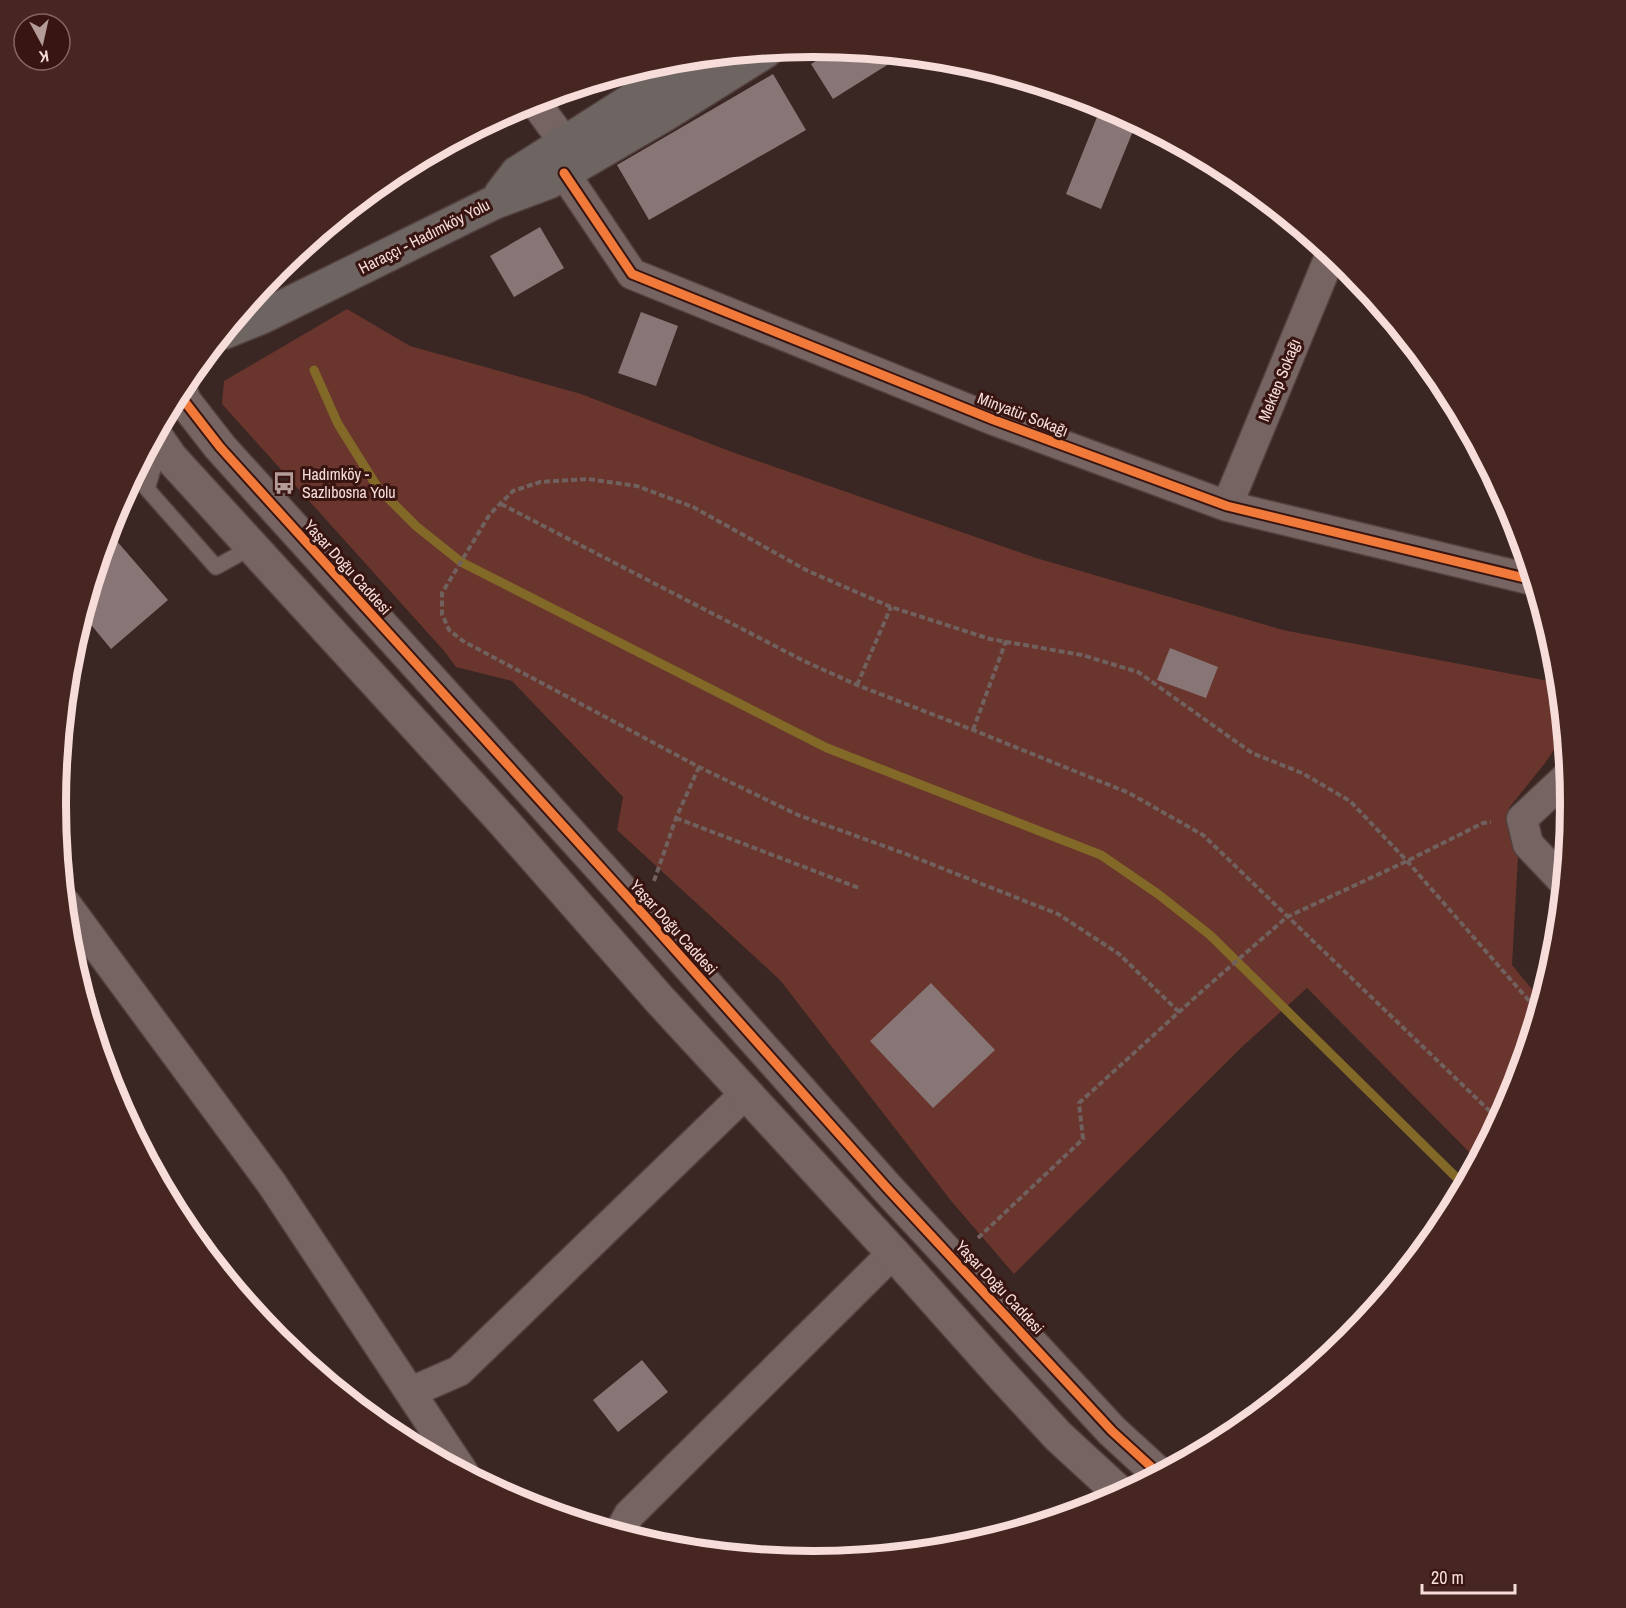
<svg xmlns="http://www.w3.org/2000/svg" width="1626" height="1608" viewBox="0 0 1626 1608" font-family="'Archivo Narrow',sans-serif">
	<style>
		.green { fill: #69352d }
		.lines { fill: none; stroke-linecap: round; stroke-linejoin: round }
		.stream { stroke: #826928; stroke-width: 9 }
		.building { fill: #887575 }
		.service-casing { stroke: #53413f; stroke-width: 18 }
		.minor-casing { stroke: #53413f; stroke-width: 33 }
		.tertiary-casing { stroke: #53413f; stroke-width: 36 }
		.secondary-casing { stroke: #53413f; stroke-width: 36 }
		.path { stroke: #70605e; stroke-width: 4; stroke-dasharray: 6 3; stroke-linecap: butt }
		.service { stroke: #756462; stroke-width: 15 }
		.minor { stroke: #756462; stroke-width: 30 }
		.tertiary { stroke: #756462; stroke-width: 33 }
		.secondary { stroke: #6e6462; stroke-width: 33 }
		.cycleway-casing { stroke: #381511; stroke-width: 13 }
		.cycleway { stroke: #f17a3a; stroke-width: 9 }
		.labels { text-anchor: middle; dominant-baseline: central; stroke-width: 6; stroke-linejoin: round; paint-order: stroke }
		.street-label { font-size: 16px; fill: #f6ddd9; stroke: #381511 }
		.poi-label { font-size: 16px; fill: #f6ddd9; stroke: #381511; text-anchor: start }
		.rim { fill: none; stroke: #f6ddd9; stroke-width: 8 }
	</style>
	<rect width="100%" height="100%" fill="#3a2623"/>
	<path class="green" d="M347 309 410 346 581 394 732 452 1036 558 1283 630 1559 683 1564 735 1545 763 1509 808 1518 857 1512 965 1541 1000 1513 1094 1477 1160 1307 988 1243 1046 1014 1274 952 1202 780 980 617 830 623 797 512 681 456 667 445 652 222 404 224 381Z"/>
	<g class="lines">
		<path class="stream" d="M314 370 338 424 378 488 416 526 461 562 827 748 1101 855 1158 894 1210 935 1464 1185"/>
	</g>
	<path class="building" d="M835 49 903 55 833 99 811 64Z
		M773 74 806 130 649 220 617 165Z
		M1097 117 1133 131 1101 209 1066 194Z
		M540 227 564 268 514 297 490 256Z
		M641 312 678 326 656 386 618 373Z
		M108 531 168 600 111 649 83 615Z
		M1170 648 1218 667 1206 698 1157 680Z
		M931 983 995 1050 933 1108 870 1041Z
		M642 1360 668 1392 618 1432 593 1400Z"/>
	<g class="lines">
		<g class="service-casing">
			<path id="service" d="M160 446 147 489 216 567 252 547"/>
		</g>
		<g class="minor-casing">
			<path id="minor" d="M534 101 565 143
				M564 173 632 274 994 420 1227 506 1533 580
				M1227 506 1331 254
				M1563 881 1528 844 1522 819 1568 776
				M65 903 272 1184 463 1472
				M411 1392 459 1371 746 1093
				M619 1533 629 1515 893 1253"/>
		</g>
		<g class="tertiary-casing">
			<path id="tertiary" d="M180 390 185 402 220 447 643 914 887 1188 1112 1431 1159 1474
				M155 435 171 458 502 820 660 1000 893 1253 1000 1373 1058 1436 1121 1494"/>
		</g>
		<g class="secondary-casing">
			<path id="secondary" d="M501 194 517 173 698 58
				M225 332 262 317 493 203 549 182 664 115 766 51"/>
		</g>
		<path class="path" d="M501 504 804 661 857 685 973 730 1129 793 1203 835 1499 1120
			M857 685 891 607
			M973 730 1006 641
			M676 818 859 888
			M654 881 676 818 699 767
			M1179 1012 1119 954 1058 914 906 854 798 815 699 767 463 641 449 630 442 614V593L490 514 513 491 540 482 588 479 637 486 693 507 808 571 891 607 990 639 1082 655 1138 672 1252 753 1302 773 1350 801 1407 861 1538 1011
			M978 1238 1083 1139 1079 1103 1201 992 1287 917 1407 861 1483 823 1491 822"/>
		<use href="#service" class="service"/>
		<use href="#minor" class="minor"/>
		<use href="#tertiary" class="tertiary"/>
		<use href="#secondary" class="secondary"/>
		<g class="cycleway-casing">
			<path id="cycleway" d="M564 173 632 274 994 420 1227 506 1533 580
				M180 390 185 402 220 447 643 914 887 1188 1112 1431 1159 1474"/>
		</g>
		<use href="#cycleway" class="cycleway"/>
	</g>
	<defs>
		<g id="bus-bare" transform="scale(1.8)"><path d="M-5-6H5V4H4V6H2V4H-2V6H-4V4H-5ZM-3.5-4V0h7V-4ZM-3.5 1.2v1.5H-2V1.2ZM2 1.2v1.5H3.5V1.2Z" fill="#b49d99" stroke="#381511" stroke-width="2.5" paint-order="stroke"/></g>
	</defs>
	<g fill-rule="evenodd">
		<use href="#bus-bare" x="284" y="483"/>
	</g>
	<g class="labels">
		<g class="street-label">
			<text transform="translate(424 236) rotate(-27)">Haraççı - Hadımköy Yolu</text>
			<text transform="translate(1279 380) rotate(-68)">Mektep Sokağı</text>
			<text transform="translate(1023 414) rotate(21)">Minyatür Sokağı</text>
			<text transform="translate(348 567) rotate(48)">Yaşar Doğu Caddesi</text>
			<text transform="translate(674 927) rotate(48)">Yaşar Doğu Caddesi</text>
			<text transform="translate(1000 1287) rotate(47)">Yaşar Doğu Caddesi</text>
		</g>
		<g class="poi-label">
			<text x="302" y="474">Hadımköy -<tspan x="302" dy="18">Sazlıbosna Yolu</tspan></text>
		</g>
	</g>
	<path d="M0 0H1626V1608H0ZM66 804a747 747 0 1 1 1494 0a747 747 0 1 1-1494 0Z" fill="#472521" fill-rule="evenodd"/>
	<path class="rim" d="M66 804a747 747 0 1 1 1494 0a747 747 0 1 1-1494 0Z"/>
	<g transform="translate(42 42) rotate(172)"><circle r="28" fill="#381511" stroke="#846561" stroke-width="1.5"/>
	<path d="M0-4.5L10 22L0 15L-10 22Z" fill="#b49d99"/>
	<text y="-9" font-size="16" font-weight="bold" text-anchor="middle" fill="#f6ddd9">K</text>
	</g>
	<path d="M1422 1584v9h93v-9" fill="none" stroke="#f6ddd9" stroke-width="3"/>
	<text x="1431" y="1584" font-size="18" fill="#f6ddd9" stroke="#381511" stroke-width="4.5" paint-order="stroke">20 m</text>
</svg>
